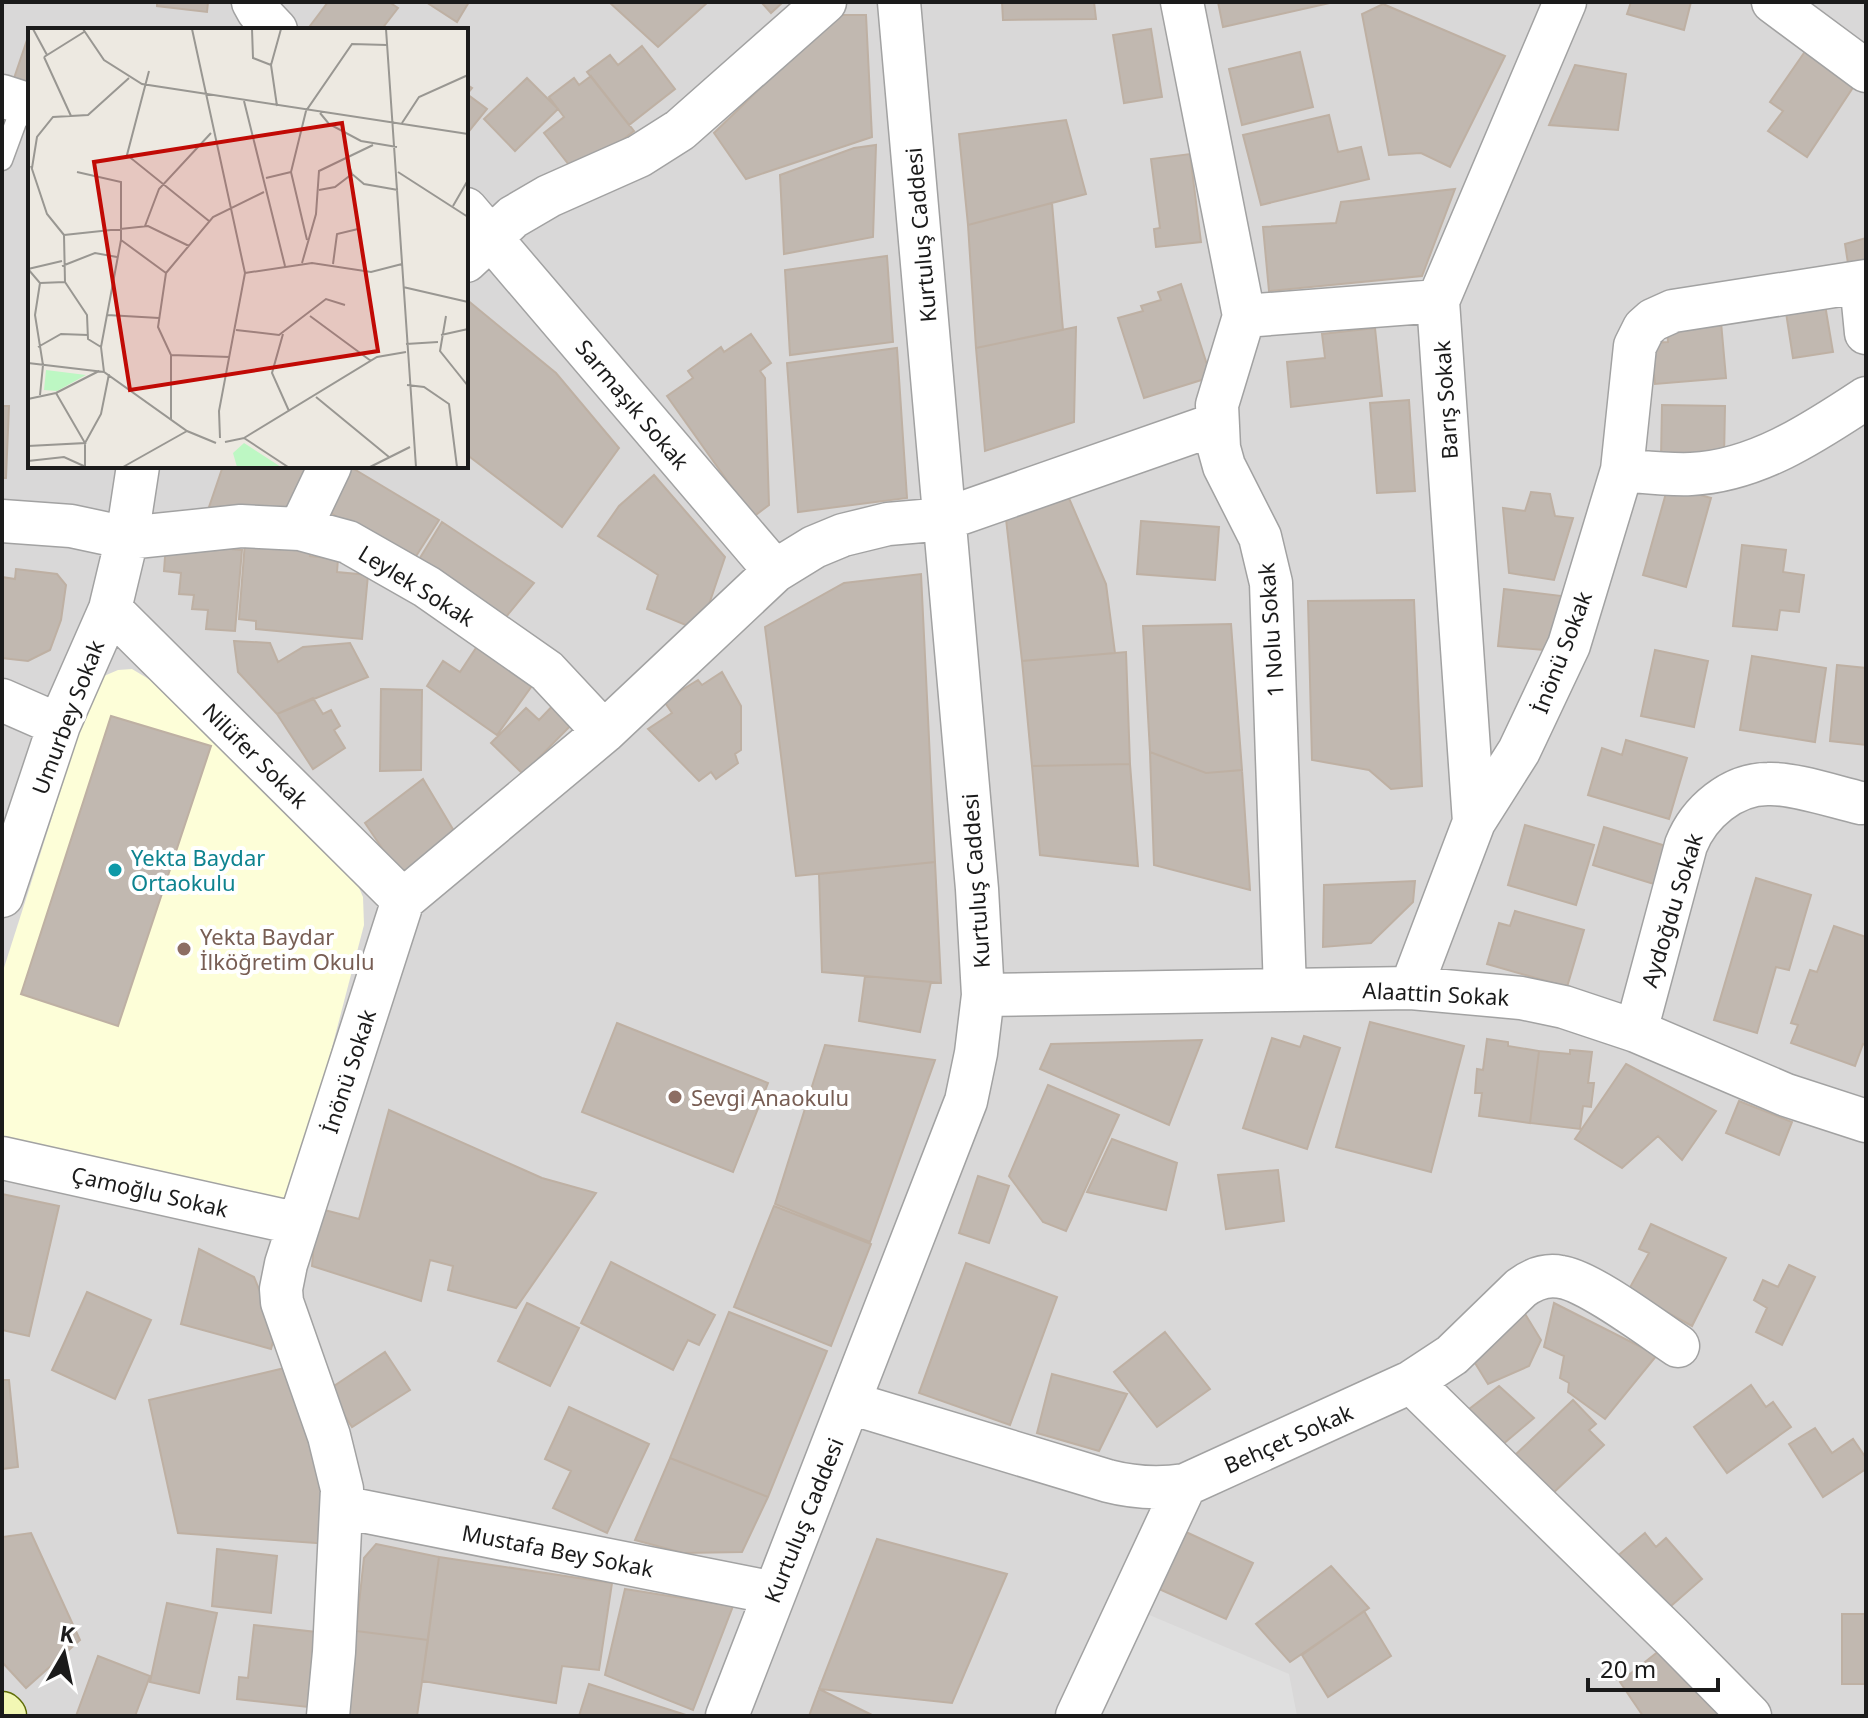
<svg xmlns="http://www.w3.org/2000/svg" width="1868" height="1718" viewBox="0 0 1868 1718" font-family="'Noto Sans',sans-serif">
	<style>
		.residential { fill: #d9d8d8; fill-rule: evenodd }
		.education { fill: #fdfed8 }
		.parking { fill: #dfdfdf }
		.building { fill: #c1b8b0; stroke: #beb0a3; stroke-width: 2 }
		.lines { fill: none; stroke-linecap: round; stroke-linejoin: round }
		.service-casing { stroke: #a2a2a2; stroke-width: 23 }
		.minor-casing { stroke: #a2a2a2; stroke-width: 45 }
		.secondary-casing { stroke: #5f6d07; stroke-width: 47 }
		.service { stroke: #fff; stroke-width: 20 }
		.minor { stroke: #fff; stroke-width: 42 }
		.secondary { stroke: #f2f7b4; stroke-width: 44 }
		.culture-dot { fill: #0f9aa8; stroke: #fff; stroke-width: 3 }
		.education-dot { fill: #8d6e63; stroke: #fff; stroke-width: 3 }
		.labels { text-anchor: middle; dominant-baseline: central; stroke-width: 8; stroke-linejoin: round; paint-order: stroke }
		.street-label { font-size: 22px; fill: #1b1b1b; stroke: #fff }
		.culture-label { font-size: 22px; fill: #0d838f; stroke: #fff; text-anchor: start }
		.education-label { font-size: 22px; fill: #785e54; stroke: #fff; text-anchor: start }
		.inset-road { fill: none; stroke: #999792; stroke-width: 2 }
		.view { fill: #c10a05; fill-opacity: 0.15; stroke: #c10a05; stroke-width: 4 }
		.inset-edge { fill: none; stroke: #1b1b1b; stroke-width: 4 }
	</style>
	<rect width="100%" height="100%" fill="#ede9e1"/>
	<path class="residential" d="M2 2H1866V1716H2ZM30 30H466V466H30Z"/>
	<path class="education" d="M132 669 172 693 357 883 363 897 364 925 289 1212 2 1145V974L93 689 104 676 118 670Z"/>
	<path class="parking" d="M1147 1614 1289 1674 1297 1716H1101Z"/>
	<path class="building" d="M157 2H208L207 12 157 6Z
		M328 2H389L398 8 381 30H307Z
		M426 2H469L457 22Z
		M609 2H708L658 47Z
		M761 2H783L771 13Z
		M1002 2H1094L1096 19 1003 20Z
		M1218 2H1329L1330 3 1223 27Z
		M1631 2H1691L1684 30 1627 14Z
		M1383 4 1505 56 1450 167 1421 153 1389 155 1362 14Z
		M836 15H866L872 137 746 179 714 133Z
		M1151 29 1162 97 1124 103 1113 35Z
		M27 40 30 41V93L11 87Z
		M642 46 675 89 629 125 587 72 610 55 618 65Z
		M1806 50 1856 83 1807 157 1768 131 1783 111 1770 102Z
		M1300 52 1313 107 1242 125 1229 69Z
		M1575 65 1626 74 1618 130 1549 125Z
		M591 76 634 131 577 175 544 133 564 117 549 97 574 78 579 85Z
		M527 78 558 109 515 151 484 119Z
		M466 84 472 88 467 94 487 109 466 135Z
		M1329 115 1338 152 1361 147 1369 179 1261 205 1243 135Z
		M1066 120 1086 194 968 225 959 134Z
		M876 145 873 237 784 254 780 175 854 148Z
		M1190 154 1201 242 1156 247 1154 229 1160 228 1151 159Z
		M1455 189 1422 276 1269 291 1263 227 1336 223 1341 202Z
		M1052 203 1063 330 976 348 968 225Z
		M1866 238V264L1849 270 1845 244Z
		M887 256 893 342 790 355 785 270Z
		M1181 284 1211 377 1144 398 1118 318 1143 311 1141 306 1161 300 1158 292Z
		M466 299 556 373 619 448 562 527 466 454Z
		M1824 299 1833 352 1793 358 1785 306Z
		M1721 322 1726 378 1655 384 1651 343 1668 342 1667 327Z
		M1076 327 1074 422 985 451 976 348Z
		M1375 328 1382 396 1291 407 1287 362 1325 358 1322 334Z
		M751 334 771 363 760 371 765 378 769 505 753 517 667 396 693 378 688 371 721 347 724 352Z
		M897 348 907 498 798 512 787 363Z
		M1409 400 1415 491 1377 493 1370 403Z
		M1662 405 1725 406 1724 459 1661 458Z
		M2 406H9L6 478H2Z
		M223 466H307L302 518 207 513Z
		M349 466 439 520 411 564 331 513Z
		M654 475 725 557 700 631 647 609 658 575 598 536 619 506Z
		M1668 486 1711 498 1686 587 1643 575Z
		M1065 489 1106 584 1115 653 1022 661 1005 510Z
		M1531 492 1550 494 1555 516 1573 518 1554 580 1509 573 1503 508 1525 511Z
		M1141 521 1219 527 1215 580 1137 574Z
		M442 522 534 583 501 623 415 566Z
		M245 542 311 546 310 556 338 559 337 572 368 575 362 639 256 629V621L239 619Z
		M166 543 242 550 235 631 206 629 208 610 192 609 194 595 179 594 181 573 164 571Z
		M1742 545 1786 550 1783 572 1804 575 1799 612 1780 610 1777 630 1733 626Z
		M16 569 57 574 66 585 61 620 50 650 28 661 2 658V577L15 579Z
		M921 574 935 862 796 876 765 627 844 583Z
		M1504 589 1562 596 1556 651 1498 646Z
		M1414 600 1422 786 1391 789 1369 770 1312 760 1308 601Z
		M1231 624 1242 770 1206 773 1150 752 1143 626Z
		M234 641 270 643 278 662 303 647 350 643 368 677 277 714 238 672Z
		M478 645 534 683 497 735 427 686 443 661 460 672Z
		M1655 650 1708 661 1694 727 1641 716Z
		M1126 652 1130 764 1032 766 1022 661Z
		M1752 656 1826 668 1815 742 1740 730Z
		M1837 665 1866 668V745L1830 741Z
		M722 672 741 706V750L735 754 738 763 716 779 711 772 699 781 648 729 672 713 664 701 698 680 702 685Z
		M381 689 422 690 421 770 380 771Z
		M561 697 580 716 523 774 491 743 526 708 539 720Z
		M313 698 323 714 331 710 340 726 334 730 345 748 313 769 277 714Z
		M111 716 211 746 118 1026 21 994Z
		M1626 740 1687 758 1669 819 1588 795 1602 748 1622 755Z
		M1150 752 1206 773 1242 770 1250 890 1154 865Z
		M1130 764 1138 866 1040 855 1032 766Z
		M423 779 460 841 407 885 365 823Z
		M1525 825 1594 845 1576 905 1508 885Z
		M1604 827 1669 847 1657 885 1593 865Z
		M935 862 941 983 822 972 819 874Z
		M1756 878 1811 895 1789 970 1776 967 1757 1033 1714 1020Z
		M1415 881 1413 902 1371 943 1323 947 1324 885Z
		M1515 911 1584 930 1567 987 1487 964 1499 923 1510 926Z
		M1834 926 1866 937V1045L1863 1044 1855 1066 1791 1043 1798 1025 1791 1023 1810 970 1817 972Z
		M865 976 931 982 920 1032 859 1021Z
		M1370 1022 1464 1046 1431 1172 1336 1147Z
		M617 1023 768 1083 733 1172 582 1112Z
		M1304 1036 1340 1048 1307 1149 1243 1128 1272 1038 1300 1047Z
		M1487 1039 1508 1042V1046L1539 1051 1530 1123 1479 1116 1482 1093H1475L1477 1069 1483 1070Z
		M1202 1040 1169 1125 1040 1069 1051 1044Z
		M825 1045 935 1060 870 1242 775 1204Z
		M1570 1050 1592 1052 1588 1083H1594L1591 1107 1583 1106 1580 1129 1530 1123 1539 1051 1570 1054Z
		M1626 1064 1716 1111 1682 1160 1658 1136 1622 1168 1575 1139Z
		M1048 1085 1119 1115 1066 1231 1043 1222 1009 1176Z
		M1739 1101 1792 1122 1779 1155 1726 1133Z
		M389 1110 542 1178 596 1193 516 1308 448 1290 453 1266 430 1260 421 1301 312 1266 317 1208 359 1219Z
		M1112 1139 1177 1163 1166 1210 1087 1192Z
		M1278 1170 1284 1221 1226 1229 1218 1175Z
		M978 1176 1009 1186 989 1243 959 1233Z
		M2 1194 59 1206 29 1336 2 1330Z
		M774 1206 871 1244 831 1346 734 1307Z
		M1651 1224 1726 1258 1692 1326 1628 1291 1649 1253 1639 1249Z
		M199 1249 254 1277 276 1331 271 1349 181 1324Z
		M611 1262 715 1315 699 1345 688 1340 673 1370 581 1323Z
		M966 1263 1057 1297 1010 1425 919 1393Z
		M1789 1265 1815 1277 1782 1345 1756 1332 1767 1308 1754 1300 1763 1280 1778 1287Z
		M87 1292 151 1320 115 1399 52 1370Z
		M527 1303 579 1328 550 1386 498 1361Z
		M1554 1303 1657 1355 1605 1419 1568 1392 1569 1383 1560 1378 1564 1356 1544 1347Z
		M1519 1304 1541 1340 1529 1366 1488 1384 1470 1355Z
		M729 1312 827 1351 768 1497 670 1458Z
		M1165 1332 1210 1389 1157 1427 1114 1372Z
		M385 1352 410 1390 352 1427 328 1390Z
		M293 1366 330 1498 329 1544 178 1533 149 1400Z
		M1052 1374 1127 1394 1099 1451 1037 1433Z
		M2 1380H9L18 1467 2 1469Z
		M1751 1385 1766 1407 1773 1402 1791 1427 1727 1473 1694 1427Z
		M1499 1386 1534 1418 1496 1450 1464 1413Z
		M1573 1400 1596 1424 1589 1430 1604 1445 1551 1495 1514 1456Z
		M569 1407 649 1444 607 1533 553 1508 571 1471 545 1459Z
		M1815 1428 1832 1453 1853 1439 1866 1458V1469L1823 1497 1789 1444Z
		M670 1458 768 1497 742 1552 683 1553 635 1540Z
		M1186 1532 1253 1563 1226 1619 1159 1589Z
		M31 1533 80 1640 26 1688 2 1662V1537Z
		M1645 1533 1656 1547 1666 1538 1702 1579 1664 1612 1615 1558Z
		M877 1539 1007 1574 952 1703 819 1689Z
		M376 1544 439 1557 428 1640 356 1631 364 1558Z
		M217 1549 277 1556 271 1613 212 1606Z
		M439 1557 612 1583 599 1670 562 1666 556 1703 422 1681Z
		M1331 1566 1369 1608 1290 1662 1256 1624Z
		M625 1589 733 1606 693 1710 605 1675Z
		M167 1603 217 1613 199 1693 150 1682Z
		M1364 1611 1391 1656 1328 1697 1302 1655Z
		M1842 1614H1866V1684H1842Z
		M254 1625 325 1633 317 1708 237 1699 239 1677 248 1678Z
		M356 1631 428 1640 417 1716H344Z
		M1660 1650 1724 1716H1643L1620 1682Z
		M98 1656 150 1676 135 1716H76Z
		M589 1684 689 1716H579Z
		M819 1689 874 1716H809Z"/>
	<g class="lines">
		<g class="service-casing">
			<path id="service" d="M2 160 23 103"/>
		</g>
		<g class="minor-casing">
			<path id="minor" d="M253 2 258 11 276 30
				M1182 2 1244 316 1217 405 1219 448 1224 466 1260 537 1271 583 1285 990
				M1773 2 1866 71
				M2 96 30 105
				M466 209 775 571
				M466 261 513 217 549 196 639 156 680 130 825 2
				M1861 282 1866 333
				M1244 316 1438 301
				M1622 470C1645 472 1668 475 1691 474 1756 471 1813 433 1866 398
				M2 521 71 526 127 538 241 526 300 529 348 542 427 587 547 671 604 732
				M300 529 330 466
				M110 609 403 900
				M2 700 59 725
				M1474 822 1438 301 1565 2
				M2 896 59 725 110 609 127 538 138 466
				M1411 988 1474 822 1519 751 1569 645 1622 470 1635 346 1644 328 1653 320 1673 311 1866 281
				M983 995 1411 988 1521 998 1564 1007 1636 1031 1786 1095 1866 1121
				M1636 1031 1686 845C1699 812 1732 784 1768 784 1794 783 1835 797 1861 803
				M2 1158 299 1224
				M1411 1382 1671 1636 1750 1716
				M850 1403 1108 1481C1135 1488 1158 1489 1185 1485L1411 1382 1452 1355 1521 1288C1533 1279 1546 1274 1561 1277 1589 1281 1651 1328 1678 1346
				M342 1507 774 1593
				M328 1716 334 1652 342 1489 329 1436 282 1302 281 1289 286 1264 403 900 604 732 775 571 814 547 843 535 888 524 945 519 1216 424
				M727 1716 966 1101 976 1053 983 995 977 889 899 2
				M1077 1716 1185 1485"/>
		</g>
		<g class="secondary-casing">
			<path id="secondary" d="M2 1714 4 1716"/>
		</g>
		<use href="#service" class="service"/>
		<use href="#minor" class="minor"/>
		<use href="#secondary" class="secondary"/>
	</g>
	<circle class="culture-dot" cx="115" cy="870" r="8"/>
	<g class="education-dot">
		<circle cx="184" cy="949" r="8"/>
		<circle cx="675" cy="1097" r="8"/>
	</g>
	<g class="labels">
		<g class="street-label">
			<text transform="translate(920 235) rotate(-95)">Kurtuluş Caddesi</text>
			<text transform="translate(1445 400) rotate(-94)">Barış Sokak</text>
			<text transform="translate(633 404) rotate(50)">Sarmaşık Sokak</text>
			<text transform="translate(417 585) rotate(32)">Leylek Sokak</text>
			<text transform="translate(1270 630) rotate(-94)">1 Nolu Sokak</text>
			<text transform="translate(1561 652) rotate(-69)">İnönü Sokak</text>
			<text transform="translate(67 717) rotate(-69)">Umurbey Sokak</text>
			<text transform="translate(256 755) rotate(45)">Nilüfer Sokak</text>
			<text transform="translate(975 881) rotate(-94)">Kurtuluş Caddesi</text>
			<text transform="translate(1671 910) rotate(-73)">Aydoğdu Sokak</text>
			<text transform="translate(1436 993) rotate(3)">Alaattin Sokak</text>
			<text transform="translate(348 1071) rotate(-72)">İnönü Sokak</text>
			<text transform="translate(150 1191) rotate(13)">Çamoğlu Sokak</text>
			<text transform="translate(1288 1438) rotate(-24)">Behçet Sokak</text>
			<text transform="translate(803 1520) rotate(-68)">Kurtuluş Caddesi</text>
			<text transform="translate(558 1550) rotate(11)">Mustafa Bey Sokak</text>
		</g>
		<g class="culture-label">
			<text x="131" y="857">Yekta Baydar<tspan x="131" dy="25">Ortaokulu</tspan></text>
		</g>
		<g class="education-label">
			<text x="200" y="936">Yekta Baydar<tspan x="200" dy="25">İlköğretim Okulu</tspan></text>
			<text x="691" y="1097">Sevgi Anaokulu</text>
		</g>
	</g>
	<g transform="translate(28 28)">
		<rect width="440" height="440" fill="#ede9e1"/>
		<path d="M18 342 58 347 29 363 16 362ZM216 415 253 439H209L205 425Z" fill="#bdf7c3"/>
		<path class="inset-road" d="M5 1 19 27M55 1 76 32 114 56 440 106M164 1 217 245 191 383 192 410M224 1 225 30 243 37M358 1 388 439M16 29 43 88M16 29 56 4M121 43 99 127 181 193M216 73 257 238M249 78 243 37 253 1M292 85 301 96 333 113 369 119M374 95 391 69 440 47M319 132 324 146 336 156 370 162M3 138 19 186 36 207M4 140 9 109 25 89 60 87 101 50M49 144 93 154V212L73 319 76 344M370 144 440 189M238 150 263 144M291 162 307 159 324 146M425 178 440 152M117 198 131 161 183 105M36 207 120 198 161 218M36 207 37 254 59 287 60 311 73 319M93 212 138 245M279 212 263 144 278 83 324 16 359 17M274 235 288 186 291 143 345 117M305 236 309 206 330 201M34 238 67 225 89 229M0 241 12 255 7 287 15 337 12 367M0 241 34 233M217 245 284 235 343 244 374 236M12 255 37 254M375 259 440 274M79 287 131 290M282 288 343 333M418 288 412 323 440 358M208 302 251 307 298 271 317 277M255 306 244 345 261 383M413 307 440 301M378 316 410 314M10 319 33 306 60 307M143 327 202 329M0 335 76 344 159 403 188 415M379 357 396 359 421 376 429 439M288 369 361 429M0 371 28 365 71 343M143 391V327L130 299 138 245 185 189 236 164M216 410 349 329 378 324M197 414 216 410 260 439M0 418 57 415 28 365M0 433 36 429 58 439M57 439V415L73 386 81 346M95 439 159 403M342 439 382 419"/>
		<path class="view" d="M314 95 350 323 102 362 66 134Z"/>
		<rect width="440" height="440" class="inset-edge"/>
	</g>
	<rect width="1868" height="1718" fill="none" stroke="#1b1b1b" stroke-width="8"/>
	<g transform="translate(64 1654) rotate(9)" stroke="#ffffff" stroke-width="6" paint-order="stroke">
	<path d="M0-6L14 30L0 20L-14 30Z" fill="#1b1b1b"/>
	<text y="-12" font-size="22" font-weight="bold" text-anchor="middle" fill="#1b1b1b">K</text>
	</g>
	<path d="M1588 1678v12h130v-12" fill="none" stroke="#1b1b1b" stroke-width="4"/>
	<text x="1600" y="1678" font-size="24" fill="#1b1b1b" stroke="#ffffff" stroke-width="6" paint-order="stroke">20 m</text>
</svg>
